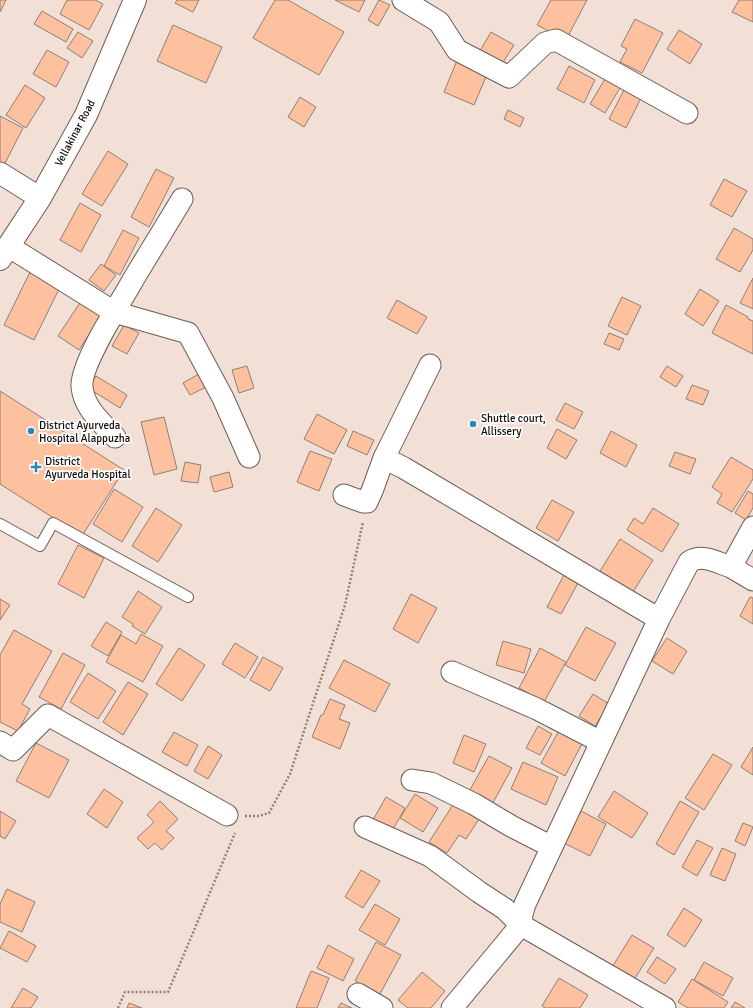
<svg xmlns="http://www.w3.org/2000/svg" width="753" height="1008" viewBox="0 0 753 1008" font-family="Signika,sans-serif">
	<style>
		.building { fill: #fdc19f; stroke: #8f7f76 }
		.lines { fill: none; stroke-linecap: round; stroke-linejoin: round }
		.service-casing { stroke: #6c5d55; stroke-width: 12 }
		.minor-casing { stroke: #6c5d55; stroke-width: 23 }
		.secondary-casing { stroke: #6c5d55; stroke-width: 24 }
		.path { stroke: #8f827b; stroke-width: 2.5; stroke-dasharray: 2 2; stroke-linecap: butt }
		.service { stroke: #fff; stroke-width: 10 }
		.minor { stroke: #fff; stroke-width: 21 }
		.secondary { stroke: #fff; stroke-width: 22 }
		.poi-dot { fill: #268bb4; stroke: #fff; stroke-width: 1.5 }
		.labels { text-anchor: middle; dominant-baseline: central; stroke-width: 3.5; stroke-linejoin: round; paint-order: stroke }
		.street-label { font-size: 11px; fill: #130d0a; stroke: #fff }
		.poi-label { font-size: 11px; fill: #130d0a; stroke: #fff; text-anchor: start }
	</style>
	<rect width="100%" height="100%" fill="#f2e0d6"/>
	<path class="building" d="M0 0H6L0 12Z
		M67 0H95L103 4 89 30 60 14Z
		M177 0H199L193 12 175 3Z
		M275 0H288L344 32 319 75 253 38Z
		M335 0H365L359 12Z
		M379 0 390 5 378 26 368 20Z
		M551 0H587L566 40 537 25Z
		M739 0H753V22L732 12Z
		M42 11 73 29 66 42 34 24Z
		M635 19 663 33 642 73 620 62 627 49 621 46Z
		M173 25 222 47 206 83 157 61Z
		M679 30 702 44 690 64 667 49Z
		M78 32 93 41 82 58 67 48Z
		M491 32 514 45 502 64 480 51Z
		M47 50 69 62 56 87 33 74Z
		M458 58 488 72 474 105 444 92Z
		M569 66 595 80 584 103 557 89Z
		M605 79 620 88 605 113 590 104Z
		M25 85 45 98 26 128 6 115Z
		M625 88 642 96 626 128 609 119Z
		M300 97 316 107 304 127 288 117Z
		M508 110 524 118 520 127 504 119Z
		M0 116 23 128 4 165 0 163Z
		M108 151 128 164 102 206 82 194Z
		M156 169 174 178 149 227 131 217Z
		M724 179 747 191 732 217 710 205Z
		M80 203 101 215 81 252 60 240Z
		M734 228 753 239V250L740 272 716 259Z
		M123 230 139 238 120 275 104 266Z
		M101 264 116 275 104 291 89 280Z
		M30 272 60 287 34 340 4 325Z
		M753 278V309L740 303Z
		M700 289 719 301 703 326 685 314Z
		M85 295 106 308 79 350 58 336Z
		M622 297 641 306 627 335 608 326Z
		M397 300 427 317 417 334 387 318Z
		M726 305 748 317V319L753 321V354L712 333Z
		M124 325 139 333 127 354 112 346Z
		M609 333 624 339 619 350 604 344Z
		M247 366 254 388 239 393 232 370Z
		M667 366 683 376 676 387 660 377Z
		M199 374 206 387 190 395 183 383Z
		M96 376 127 395 120 408 88 388Z
		M692 385 709 391 703 405 686 399Z
		M0 391 124 470 82 536 0 484Z
		M565 403 583 412 574 429 556 420Z
		M317 414 347 430 334 454 304 439Z
		M164 417 177 469 154 475 141 422Z
		M557 429 577 440 566 459 547 448Z
		M353 431 374 440 367 455 347 446Z
		M611 431 637 445 626 467 600 453Z
		M310 451 332 459 319 491 297 482Z
		M675 452 696 459 690 474 669 466Z
		M731 457 753 470V479L732 512 717 503 722 494 712 487Z
		M185 462 201 465 198 483 181 481Z
		M229 472 233 487 214 492 210 477Z
		M114 489 143 507 122 542 93 524Z
		M748 491 753 494V508L746 520 735 513Z
		M552 500 574 512 558 541 536 528Z
		M156 508 182 525 158 562 132 546Z
		M653 508 679 524 662 552 627 530 634 518 643 524Z
		M620 539 653 560 633 592 600 571Z
		M78 545 104 558 84 598 58 584Z
		M564 575 578 583 561 614 547 607Z
		M138 591 162 607 145 634 132 626 133 624 122 617Z
		M411 594 437 608 418 643 393 629Z
		M750 597 753 598V624L740 616Z
		M0 599 10 605 0 620Z
		M106 622 122 632 108 656 91 646Z
		M586 627 616 643 595 681 565 665Z
		M14 630 52 651 22 704 30 709 18 731 0 722V655Z
		M141 634 163 646 143 682 106 662 121 635 136 644Z
		M667 638 687 651 673 674 652 661Z
		M503 641 531 649 524 673 496 665Z
		M235 643 258 657 245 678 222 664Z
		M179 648 205 665 182 701 156 684Z
		M540 648 566 662 544 702 519 688Z
		M63 653 85 665 61 709 39 697Z
		M263 657 283 668 270 691 250 680Z
		M344 660 390 684 375 712 329 688Z
		M88 673 116 691 98 719 70 702Z
		M128 682 148 694 123 735 103 722Z
		M593 694 609 704 595 726 579 716Z
		M330 699 345 705 339 719 350 723 340 749 312 737 321 715H323Z
		M538 726 552 734 540 755 526 748Z
		M561 727 584 740 565 776 541 763Z
		M174 732 198 745 187 766 162 752Z
		M464 735 486 744 474 772 453 763Z
		M36 743 69 760 49 798 16 781Z
		M208 746 222 755 208 779 194 771Z
		M753 747V775L741 767Z
		M713 754 732 765 704 810 685 798Z
		M489 756 512 768 490 808 467 795Z
		M523 762 558 777 546 805 511 789Z
		M104 789 123 802 107 828 87 814Z
		M614 791 648 813 632 838 598 817Z
		M415 794 438 808 423 832 400 818Z
		M386 797 405 808 392 831 373 820Z
		M456 800 481 816 466 839 459 835 447 853 429 842Z
		M160 801 178 819 166 831 174 838 162 850 155 843 148 849 137 838 154 822 147 815Z
		M680 801 699 812 674 855 656 844Z
		M0 811 16 821 5 839 0 836Z
		M581 811 606 824 590 856 564 843Z
		M743 823 753 827 745 846 735 841Z
		M697 840 713 848 697 876 682 867Z
		M722 848 736 854 725 881 710 875Z
		M361 870 380 881 363 908 345 897Z
		M7 889 35 902 22 932 0 922V904Z
		M375 904 400 919 385 945 359 930Z
		M684 908 702 920 685 947 667 935Z
		M9 931 36 946 27 962 0 948Z
		M632 935 654 948 632 983 611 969Z
		M376 942 401 955 380 994 355 981Z
		M328 945 354 959 343 981 317 968Z
		M657 957 676 969 665 984 647 972Z
		M704 962 733 978 723 996 694 980Z
		M311 971 329 978 317 1008H296Z
		M422 972 445 991 431 1008H408L398 1000Z
		M559 978 588 995 580 1008H545L542 1006Z
		M692 979 728 1002 724 1008H688L678 1002Z
		M23 988 38 997 31 1008H11Z
		M735 1002 745 1008H731Z
		M129 1003 142 1008H127Z
		M341 1003 352 1008H338Z"/>
	<g class="lines">
		<g class="service-casing">
			<path id="service" d="M0 524 40 546 53 523 188 597"/>
		</g>
		<g class="minor-casing">
			<path id="minor" d="M403 0 439 22 457 50 509 77 545 43 556 40 687 113
				M0 173 40 198
				M8 246 114 312 188 333 223 398 249 457
				M115 437C101 422 84 408 82 387 80 364 121 302 133 280 149 253 166 226 182 199
				M384 458 404 468 659 619 689 562C702 553 718 563 731 567
				M344 495 363 502H367L372 491 384 458 430 365
				M753 527 731 567 753 580
				M659 619 525 904 522 914 521 925 665 1008
				M452 672 537 709 601 742
				M0 742 13 750 48 715 227 815
				M412 780 431 783 474 804 511 826 552 847
				M365 827 430 856 479 892 505 909 521 925 452 1008
				M358 994 382 1008"/>
		</g>
		<g class="secondary-casing">
			<path id="secondary" d="M0 259 40 198 86 115 135 0"/>
		</g>
		<path class="path" d="M245 816H258L269 813 290 774 345 605 363 522
			M118 1008 125 992H168L235 833"/>
		<use href="#service" class="service"/>
		<use href="#minor" class="minor"/>
		<use href="#secondary" class="secondary"/>
	</g>
	<g class="poi-dot">
		<circle cx="473" cy="424" r="4"/>
		<circle cx="31" cy="431" r="4"/>
		<path d="M34 461h4v4h4v4h-4v4h-4v-4h-4v-4h4z"/>
	</g>
	<g class="labels">
		<g class="street-label">
			<text transform="translate(75 133) rotate(-62)">Vellakinar Road</text>
		</g>
		<g class="poi-label">
			<text x="481" y="418">Shuttle court,<tspan x="481" dy="13">Allissery</tspan></text>
			<text x="39" y="425">District Ayurveda<tspan x="39" dy="13">Hospital Alappuzha</tspan></text>
			<text x="45" y="461">District<tspan x="45" dy="13">Ayurveda Hospital</tspan></text>
		</g>
	</g>
</svg>
